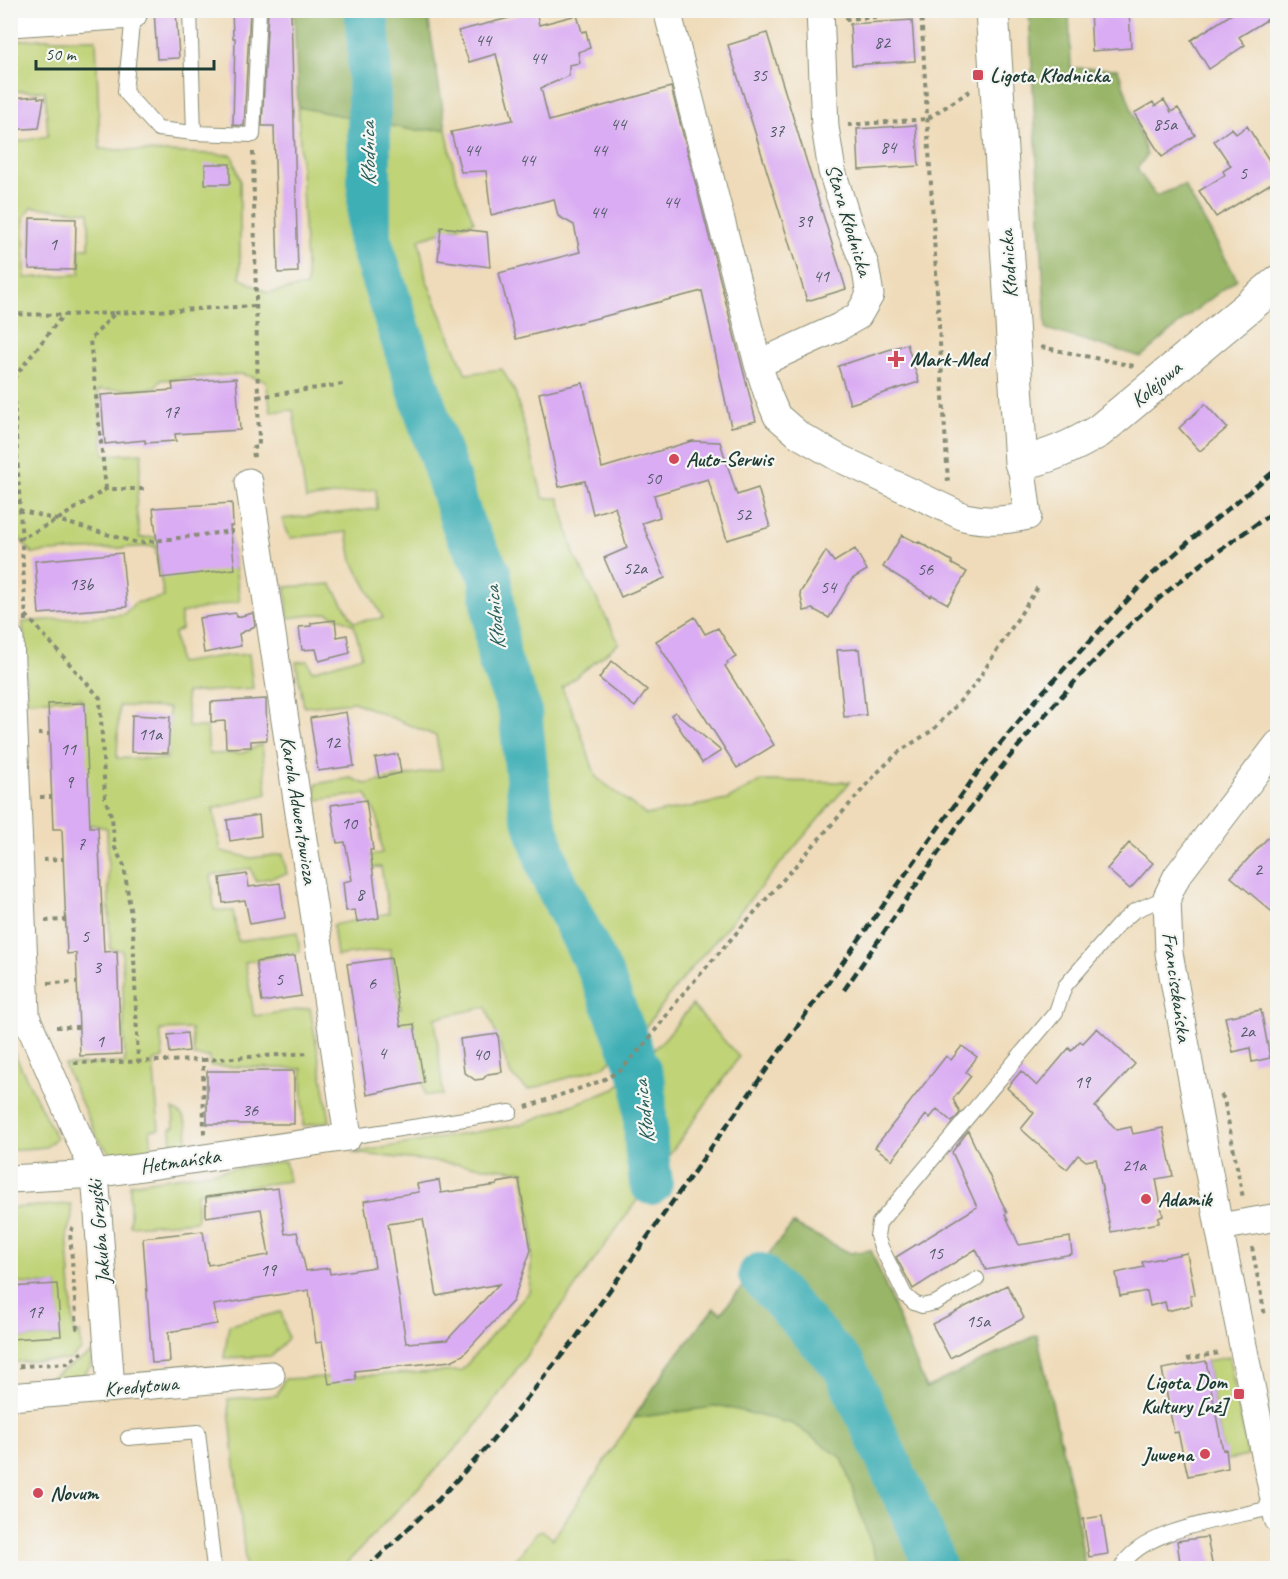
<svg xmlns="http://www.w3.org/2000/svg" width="1288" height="1579" viewBox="0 0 1288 1579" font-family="Caveat,sans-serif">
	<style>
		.green { fill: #c0d377; stroke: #708856; stroke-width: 1.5; fill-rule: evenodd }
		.forest { fill: #98b568; stroke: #5c794e; stroke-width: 1.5 }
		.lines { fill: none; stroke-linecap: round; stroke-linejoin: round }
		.river { stroke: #3eafb5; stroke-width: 44 }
		.building { fill: #daacf3; fill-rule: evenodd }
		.lane-casing { stroke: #878c76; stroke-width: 16 }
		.street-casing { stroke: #878c76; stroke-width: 29 }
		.secondary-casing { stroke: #878c76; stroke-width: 35 }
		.path { stroke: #878c76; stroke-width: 4; stroke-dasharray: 4.5 4.5; stroke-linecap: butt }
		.lane { stroke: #fff; stroke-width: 14 }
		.street { stroke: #fff; stroke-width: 27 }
		.secondary { stroke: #fff; stroke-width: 33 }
		.rail { stroke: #1f3d34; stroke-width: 4.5; stroke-dasharray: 9 4.5; stroke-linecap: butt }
		.poi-dot { fill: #d1495b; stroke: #f6f6f2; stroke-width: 2 }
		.labels { text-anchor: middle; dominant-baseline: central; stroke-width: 4.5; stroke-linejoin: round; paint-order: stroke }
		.number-label { font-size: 18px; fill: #4e5964 }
		.poi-label { font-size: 21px; font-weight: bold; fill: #1f3d34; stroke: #f6f6f2; text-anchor: start }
		.street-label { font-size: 21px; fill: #1f3d34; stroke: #f6f6f2 }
		.water-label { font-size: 22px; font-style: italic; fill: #285f5b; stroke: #f6f6f2 }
	</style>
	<rect width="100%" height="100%" fill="#f6f6f2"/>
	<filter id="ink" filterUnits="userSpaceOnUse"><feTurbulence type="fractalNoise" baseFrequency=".0167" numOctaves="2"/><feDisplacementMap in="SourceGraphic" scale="12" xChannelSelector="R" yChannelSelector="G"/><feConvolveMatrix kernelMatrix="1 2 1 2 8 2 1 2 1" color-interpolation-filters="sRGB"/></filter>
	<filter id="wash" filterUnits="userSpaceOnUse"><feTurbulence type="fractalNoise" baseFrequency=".008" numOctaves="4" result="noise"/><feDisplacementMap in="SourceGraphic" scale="24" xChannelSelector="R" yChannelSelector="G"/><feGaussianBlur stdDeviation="1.35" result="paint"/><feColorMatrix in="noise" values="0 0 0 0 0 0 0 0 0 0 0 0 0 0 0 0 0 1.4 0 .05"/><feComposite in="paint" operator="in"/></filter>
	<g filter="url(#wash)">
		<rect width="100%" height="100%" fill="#efdbb9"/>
		<path class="green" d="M40 39H96L100 149 232 155 240 180V278L268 293 307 286 298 107 412 130 446 129 455 174 474 222 419 239 426 279 466 374 502 369 515 392 543 498H559L574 554 619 643 562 688 578 724 596 777 646 815 727 800 761 781 850 782 679 983 644 1029 605 1066 528 1090 511 1075 486 1007 435 1018 443 1095H425L412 1029 356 1021 401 1009 390 949 337 956 333 925 389 913 381 867 364 868 359 858 382 853 378 819 366 794 316 800V784L351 778 365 784 442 769 436 736 354 702 304 707 296 662 308 661 312 671 362 656 354 625 328 613 288 618 286 587 331 584 354 622 383 618 352 560 347 532 290 538 282 519 377 509 376 489 306 499 293 410 271 412 266 381 241 374 161 380 155 388 98 390 104 455 142 453 136 508 140 538 230 532 240 601 181 613V629L174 633 179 663 223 656 249 654 253 688 186 693 188 727H207L209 754 243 753 262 744 267 794 213 809 221 851 251 858 283 854 287 874 255 881 251 868 211 875 214 910 233 911 238 941 297 932 300 952 245 962 254 1016 310 1008 330 1121 303 1126 302 1069 210 1066 209 1057 194 1056 191 1029 160 1030 163 1058 153 1061 159 1129 150 1130 152 1149 111 1154 98 1139 64 1065 125 1063 122 950 110 949 107 828 88 824 81 698 27 701 23 622 124 614 135 603 164 597 155 546 32 553 11 529 10 143 48 136 45 91H11V41ZM32 207 89 212V248H79L80 274 25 278 24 217ZM119 706 169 708 167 759 117 758Z
			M692 1005 739 1057 474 1429 342 1568H246L228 1399 277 1395 284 1379 461 1371 529 1292 533 1236 523 1171 352 1153 518 1125 615 1089 666 1037Z
			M10 1045 56 1138 46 1147 11 1150Z
			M173 1109C188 1116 191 1131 184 1146L172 1147 171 1128 174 1127Z
			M285 1161 289 1181 197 1193V1221L130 1226V1184Z
			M71 1204 72 1217 67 1233 74 1333H80L81 1350 69 1360 13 1362 11 1339 60 1336 57 1285 11 1283V1208Z
			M793 1224 850 1253 871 1250 926 1388 1037 1335 1077 1516 1085 1568H509L537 1532 542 1530 553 1539 669 1365 714 1308 721 1313Z
			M281 1312 288 1338 272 1356 224 1358 229 1325Z
			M92 1353 90 1367 80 1379 27 1391Z
			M1229 1357 1248 1456 1227 1460 1225 1450H1223L1206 1361Z"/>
		<path class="forest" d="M294 11H427L446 129 412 130 298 107Z
			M1029 11H1069L1071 68 1118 69 1147 155 1137 169 1156 196 1184 185 1237 279 1193 312 1141 357 1046 329Z
			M793 1224 850 1253 871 1250 926 1388 1037 1335 1077 1516 1085 1568H879L842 1458 793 1424 721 1406 634 1418 669 1365 714 1308 721 1313Z"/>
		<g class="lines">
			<path class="river" d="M366 10 369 46V238L464 527 490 575 499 659 520 710 530 807 551 874 601 974 644 1083 646 1146 651 1183
				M760 1275 844 1366 924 1538 935 1568"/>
		</g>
		<g id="blocks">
			<path class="building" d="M154 10H176L179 58 157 59Z
				M232 10H250L244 126 233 125 235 38H233Z
				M268 10H291L298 272 278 273 274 126H262Z
				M1090 10H1129L1131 48 1092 51Z
				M1238 10H1278V13L1239 37 1245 45 1209 69 1191 40Z
				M536 11 539 25 577 15 582 32 586 31 590 48 578 52 580 63 569 65V76L541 88 549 121 671 87 756 421 731 427 702 291 516 339 499 273 580 252 574 225 558 216 554 199 491 215 486 171 461 172 451 132 513 120 496 54 469 62 458 31Z
				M912 20 915 61 852 65 850 24Z
				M767 33 846 289 807 301 728 45Z
				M38 96V98H44L39 128 10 130V98Z
				M1164 100 1171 112 1178 108 1195 135 1162 157 1134 113 1153 102 1155 106Z
				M916 125 919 166 859 170 857 129Z
				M1247 126 1278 174V179L1216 217 1199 191 1225 175 1223 171 1231 166 1214 141 1232 128 1236 134Z
				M205 164H230V184H205Z
				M30 218 76 219 75 270 29 269Z
				M441 227 487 232 490 267 438 260Z
				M907 344 919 382 850 404 838 366Z
				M236 378 240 430 175 434 176 441 145 443V440L105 444 101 395 173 390 172 383Z
				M583 383 602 468 692 441 720 442 737 495 758 488 770 527 727 540 708 479 654 495 660 517 642 523 665 578 621 597 604 558 627 548 615 507 593 514 585 481 559 487 539 393Z
				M1205 404 1227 428 1200 451 1179 428Z
				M232 503 233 526H230L235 569 161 578 153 508Z
				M902 535 918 543 919 542 952 561V564L967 572 948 604 932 595 931 597 883 567Z
				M855 549 867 570 852 579 829 618 813 609 804 611 800 593 826 551 834 562Z
				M122 553 127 607 39 614 35 561Z
				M236 613 237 617 253 613 255 626 239 634 241 646 204 653 199 618Z
				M695 617 705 634 718 628 736 657 727 662 728 664 725 666 774 745 737 768 656 641Z
				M335 620 337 637 347 635 350 653 319 661 316 649 302 650 299 627 311 626V623Z
				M859 649 866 715 844 717 837 650Z
				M612 661 647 690 635 707 599 678Z
				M266 699 267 740 251 741V747L226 748 225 721 211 722V702Z
				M85 703 90 827H98L104 952 117 951 121 1054 80 1056 76 953 67 954 62 829H53L48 704Z
				M346 712 354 766 318 771 310 718Z
				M675 712 721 751 702 763 671 715Z
				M132 715 170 717 168 753 131 752Z
				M398 754 401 773 379 778 375 758Z
				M366 800 373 850H370L379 918 357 922 355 910 346 911 343 882 352 880 345 842 337 843 331 805Z
				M259 815 261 836 230 841 227 820Z
				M1278 827V917L1231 877Z
				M1129 843 1153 863 1130 889 1107 869Z
				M247 874 249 887 280 883 285 918 250 924 245 900 223 903 220 878Z
				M295 956 301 996 262 1002 256 962Z
				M391 958 401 1026 414 1024 424 1083 367 1095 347 964Z
				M1261 1010 1270 1058 1252 1062 1250 1048 1233 1052 1225 1017Z
				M1097 1028 1135 1064 1095 1107 1117 1130 1131 1127 1133 1134 1163 1128 1173 1176 1156 1179 1163 1216 1158 1218 1159 1223 1111 1232 1096 1159 1086 1161 1078 1155 1067 1169 1059 1163 1021 1129 1034 1113 1007 1088 1021 1071 1037 1086 1069 1048 1071 1051 1080 1041 1083 1043Z
				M187 1033 189 1051 170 1053 168 1035Z
				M498 1034 502 1072 488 1074 483 1079 475 1080 464 1072 460 1039Z
				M962 1046 977 1057 966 1072 971 1076 953 1099 960 1113 952 1122 937 1109 930 1118 926 1115 892 1160 875 1147 946 1056 951 1060Z
				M207 1071H294V1124H207Z
				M968 1131 1007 1213 1005 1214 1019 1245 1070 1237 1072 1254 986 1270 976 1249 913 1289 896 1257 977 1207 952 1152Z
				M519 1179 531 1250 513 1301 463 1355 451 1361 355 1371 356 1380 329 1384 322 1342 316 1343 309 1290 214 1305 217 1324 168 1332 170 1362 152 1363 143 1238 203 1231 208 1265 269 1255 261 1209 206 1217V1197L278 1188 285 1234 297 1232 306 1271 329 1268 330 1274 375 1267 364 1201 419 1192 417 1184 439 1180 441 1193 497 1185V1183ZM423 1219 437 1296 499 1284 447 1340 406 1343 388 1224Z
				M1187 1253 1195 1294 1190 1295 1192 1305 1167 1311 1165 1302 1150 1306 1147 1291 1120 1296 1116 1273 1144 1267 1142 1262Z
				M57 1284 61 1336 10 1339V1287Z
				M1007 1285 1024 1318 950 1358 932 1324Z
				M1206 1361 1218 1425 1223 1450 1226 1449 1228 1468 1188 1476 1178 1432 1174 1433 1162 1369Z
				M1102 1516 1108 1554 1089 1557 1083 1519Z
				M1207 1537 1213 1569H1181L1177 1541Z"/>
		</g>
	</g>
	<g filter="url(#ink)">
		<use href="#blocks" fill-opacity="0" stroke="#878c76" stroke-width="1.5"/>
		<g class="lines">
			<g class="lane-casing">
				<path id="lane" d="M190 10 194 133 253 135 259 10
					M133 15 125 92 158 129 194 133
					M348 1137 510 1112
					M977 1279 935 1303 922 1306 914 1303 905 1295 881 1247 877 1236 879 1223 1056 1012 1065 986 1118 925 1134 911 1167 897
					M128 1438 198 1432 214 1568
					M1121 1568C1140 1528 1234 1518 1275 1507"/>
			</g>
			<g class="street-casing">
				<path id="street" d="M667 10 758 364 768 395 777 416 799 435 839 458 964 517C986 522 1006 521 1028 516L1021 463
					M10 23 133 15 132 10
					M758 364 839 327 858 316 870 295 865 265 849 226 832 171 825 127 820 10
					M10 639 26 1012
					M1278 744 1177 876 1167 897 1169 953 1219 1227 1278 1519
					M10 990 27 1019 95 1174 111 1388
					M10 1179 95 1174 348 1137 249 482
					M1219 1227 1278 1217
					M10 1397 271 1375"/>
			</g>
			<g class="secondary-casing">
				<path id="secondary" d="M992 10 1021 463C1050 457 1074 446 1099 431L1278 282"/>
			</g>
			<path class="path" d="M921 10 948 483
				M845 19 966 11
				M848 125 927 119 970 91
				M253 152 259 447 253 448 254 458
				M115 313 257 306
				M10 314 62 315
				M1041 347 1134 366
				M258 397 343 384
				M10 511 19 510 57 520 138 543 233 531
				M10 544 57 520 106 489H146
				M26 615 100 698 105 798 112 818 115 848 124 866 133 930 138 1062
				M26 621 13 379 63 315 115 313 90 340 106 489
				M38 734H49
				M40 797H52
				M43 860 63 859
				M45 921 66 920
				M48 983 77 982
				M56 1027H79
				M203 1060 310 1053
				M74 1063 203 1060 204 1134
				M1221 1095 1224 1099 1243 1198
				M526 1107 601 1081 621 1070 648 1040 681 996 877 773 900 751 933 730 974 686 1038 587
				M73 1227 70 1232 77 1328 82 1332
				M1252 1247 1265 1316
				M1187 1359 1219 1353
				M10 1367 68 1363 84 1351"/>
			<use href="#lane" class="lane"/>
			<use href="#street" class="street"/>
			<use href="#secondary" class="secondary"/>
			<path class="rail" d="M844 990C898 913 949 833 1008 759 1041 718 1077 678 1114 640 1164 590 1220 549 1278 509
				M367 1568 439 1499 488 1446 575 1339 983 765 1040 695 1148 578 1194 537 1278 468"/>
		</g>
	</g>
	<g class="poi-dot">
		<rect x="972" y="69" width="12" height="12" rx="3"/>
		<path d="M893 350h6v6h6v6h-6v6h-6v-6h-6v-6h6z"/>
		<circle cx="674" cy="459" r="6"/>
		<circle cx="1146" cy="1199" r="6"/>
		<rect x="1233" y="1388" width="12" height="12" rx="3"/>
		<circle cx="1205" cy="1454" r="6"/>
		<circle cx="38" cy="1493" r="6"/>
	</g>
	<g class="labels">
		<g class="number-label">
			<text x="483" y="40">44</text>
			<text x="882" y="42">82</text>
			<text x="538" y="58">44</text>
			<text x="759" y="75">35</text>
			<text x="618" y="124">44</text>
			<text x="1165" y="124">85a</text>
			<text x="776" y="131">37</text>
			<text x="888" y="147">84</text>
			<text x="472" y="150">44</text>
			<text x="599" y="150">44</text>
			<text x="527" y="160">44</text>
			<text x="1243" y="173">5</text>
			<text x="671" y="202">44</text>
			<text x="598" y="212">44</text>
			<text x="804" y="221">39</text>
			<text x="53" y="244">1</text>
			<text x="821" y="276">41</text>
			<text x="171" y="412">17</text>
			<text x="653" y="478">50</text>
			<text x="743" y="514">52</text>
			<text x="635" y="568">52a</text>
			<text x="925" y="569">56</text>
			<text x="81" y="584">13b</text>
			<text x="828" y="587">54</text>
			<text x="150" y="734">11a</text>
			<text x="332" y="742">12</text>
			<text x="68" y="749">11</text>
			<text x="69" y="782">9</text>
			<text x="349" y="823">10</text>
			<text x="81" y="844">7</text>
			<text x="1258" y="869">2</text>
			<text x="360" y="894">8</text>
			<text x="85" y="936">5</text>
			<text x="97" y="967">3</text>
			<text x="279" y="979">5</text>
			<text x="372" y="983">6</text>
			<text x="1247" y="1031">2a</text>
			<text x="100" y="1041">1</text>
			<text x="382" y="1053">4</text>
			<text x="481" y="1054">40</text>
			<text x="1082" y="1082">19</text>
			<text x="250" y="1110">36</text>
			<text x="1134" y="1165">21a</text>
			<text x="935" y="1253">15</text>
			<text x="268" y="1270">19</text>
			<text x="35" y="1312">17</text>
			<text x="978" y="1321">15a</text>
		</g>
		<g class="poi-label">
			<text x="990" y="75">Ligota Kłodnicka</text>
			<text x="910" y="359">Mark-Med</text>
			<text x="686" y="459">Auto-Serwis</text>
			<text x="1158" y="1199">Adamik</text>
			<text x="1227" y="1382" text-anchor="end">Ligota Dom<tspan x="1227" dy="24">Kultury [nż]</tspan></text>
			<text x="1193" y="1454" text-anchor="end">Juwena</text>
			<text x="50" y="1493">Novum</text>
		</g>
		<g class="street-label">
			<text transform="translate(849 220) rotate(73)">Stara Kłodnicka</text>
			<text transform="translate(1008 264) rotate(-94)">Kłodnicka</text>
			<text transform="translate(1156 384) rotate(-40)">Kolejowa</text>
			<text transform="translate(299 810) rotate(81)">Karola Adwentowicza</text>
			<text transform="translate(1177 987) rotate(82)">Franciszkańska</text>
			<text transform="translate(180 1161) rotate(-8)">Hetmańska</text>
			<text transform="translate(99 1232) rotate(-95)">Jakuba Grzyśki</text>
			<text transform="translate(141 1386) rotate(-5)">Kredytowa</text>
		</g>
		<g class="water-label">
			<text transform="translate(368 154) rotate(-91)">Kłodnica</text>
			<text transform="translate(495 618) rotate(-96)">Kłodnica</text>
			<text transform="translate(644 1112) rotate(-97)">Kłodnica</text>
		</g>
	</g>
	<rect width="1288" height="1579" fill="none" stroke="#f6f6f2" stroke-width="36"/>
	<path d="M36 60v9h178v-9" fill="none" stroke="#1f3d34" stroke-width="3"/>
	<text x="45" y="60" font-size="18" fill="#1f3d34" stroke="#f6f6f2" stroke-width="4.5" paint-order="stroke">50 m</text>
</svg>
